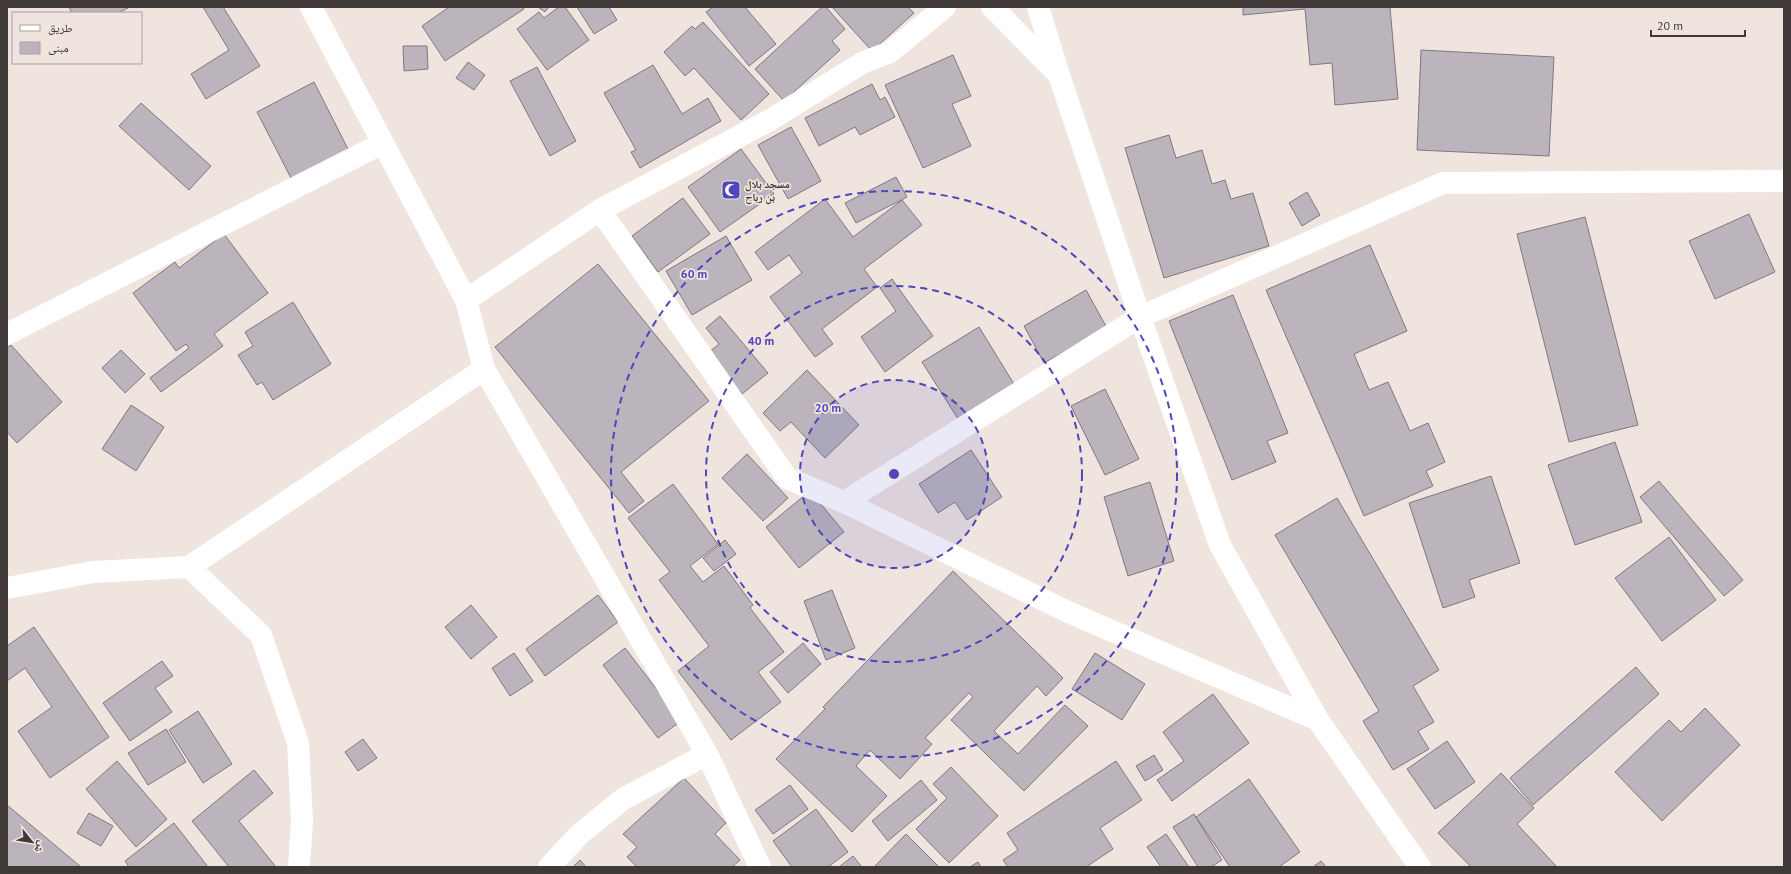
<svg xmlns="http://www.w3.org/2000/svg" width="1791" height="874" viewBox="0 0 1791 874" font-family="'PT Sans','Noto Naskh Arabic',sans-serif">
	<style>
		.building { fill: #bbb4bd; stroke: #7f7880 }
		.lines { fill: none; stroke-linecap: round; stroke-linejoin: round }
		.minor { stroke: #fff; stroke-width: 22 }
		.major { stroke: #fff; stroke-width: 22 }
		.ring { fill: none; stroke: #4d46bc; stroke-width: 2; stroke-dasharray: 7 5 }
		.labels { text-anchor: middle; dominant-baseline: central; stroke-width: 3.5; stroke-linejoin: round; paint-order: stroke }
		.poi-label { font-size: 11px; font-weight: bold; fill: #3f3a38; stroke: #f0e4de; text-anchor: start }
		.centre { fill: #4d46bc; stroke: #f0e4de; stroke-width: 2 }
		.ring-label { font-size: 12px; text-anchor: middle; font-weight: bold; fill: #4d46bc; stroke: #f0e4de; stroke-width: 3.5; stroke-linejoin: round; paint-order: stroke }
	</style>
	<rect width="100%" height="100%" fill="#f0e4de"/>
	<path class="building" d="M69 7H130L118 13H72Z
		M203 7H223L260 66 206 99 191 74 229 50Z
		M449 7H522L524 9 445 61 422 26Z
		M538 7H549L545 12Z
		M559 7H565L589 40 547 70 517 29 539 12 544 18Z
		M577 7H609L617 20 594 34Z
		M713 7H745L776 44 749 66 706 12Z
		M822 7H826L845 29 832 41 840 50 784 101 755 69Z
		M832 7H908L914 13 872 51Z
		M1243 7H1390L1398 99 1335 105 1332 63 1310 65 1305 9 1243 15Z
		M703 22 769 94 741 120 694 68 685 76 664 52 692 26 695 29Z
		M403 46H427L428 69 404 71Z
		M1421 50 1554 57 1549 156 1417 150Z
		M953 55 971 96 952 104 971 146 923 168 885 85Z
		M468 62 485 75 474 90 456 78Z
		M653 65 682 114 708 98 721 121 640 168 631 152 636 150 604 93Z
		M537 67 576 141 550 156 510 81Z
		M314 82 349 151 292 180 257 112Z
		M872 84 880 100 885 97 895 117 860 135 855 127 819 146 805 118Z
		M141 103 211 166 189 190 119 126Z
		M791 127 821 181 788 199 758 145Z
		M1169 135 1176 158 1202 150 1212 184 1225 180 1231 199 1253 193 1269 246 1164 278 1125 148Z
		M741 149 774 194 720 232 688 187Z
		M896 177 907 197 856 223 845 203Z
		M1307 192 1320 215 1302 226 1289 203Z
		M683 198 710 234 658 272 632 236Z
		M825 199 853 237 902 200 922 225 864 269 877 287 822 329 833 344 815 357 770 297 802 273 789 255 768 270 755 252Z
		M1749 214 1775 272 1715 299 1689 241Z
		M1585 217 1638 425 1569 442 1517 234Z
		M224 234 268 293 214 334 223 346 161 392 150 378 189 348 186 344 176 351 133 293 175 262 179 268Z
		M726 236 752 280 692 315 666 271Z
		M1370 245 1407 331 1354 354 1369 390 1388 382 1410 431 1428 423 1445 462 1426 471 1433 486 1364 516 1266 290Z
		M598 264 709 401 621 472 644 501 629 513 495 347Z
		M892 279 933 336 885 372 861 337 896 311 880 288Z
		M1086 290 1107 328 1044 363 1024 326Z
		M1233 295 1288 433 1267 441 1276 462 1232 480 1169 321Z
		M293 302 331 364 273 400 262 382 257 385 238 355 253 346 245 332Z
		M720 316 768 373 742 394 708 353 719 344 706 328Z
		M979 327 1014 384 958 419 922 362Z
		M11 345 62 402 17 443 7 432V348Z
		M121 350 145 374 125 393 102 368Z
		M807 370 859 425 825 458 791 422 780 431 763 413Z
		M1105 389 1139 459 1105 475 1071 406Z
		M131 405 164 427 136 471 102 449Z
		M1615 442 1642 522 1575 545 1548 465Z
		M971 450 1002 497 967 520 955 502 938 513 919 484Z
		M747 454 788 498 763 521 722 478Z
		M1491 476 1520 563 1469 580 1475 597 1443 608 1409 503Z
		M1659 481 1743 580 1724 596 1640 497Z
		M1150 482 1174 561 1128 576 1104 497Z
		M673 484 718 544 690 566 703 582 724 566 753 605 750 608 784 652 758 672 781 702 731 740 678 671 709 646 659 580 670 572 628 518Z
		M810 491 844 532 799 568 766 527Z
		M1337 498 1439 670 1413 686 1434 722 1418 731 1429 749 1393 770 1363 721 1379 711 1275 535Z
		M1669 537 1716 600 1662 641 1615 578Z
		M725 540 736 554 714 571 703 558Z
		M953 571 1063 678 1046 696 1037 686 994 731 1018 754 1065 705 1088 726 1024 791 951 720 973 697 969 693 925 738 932 744 900 779 870 750 856 766 887 796 852 832 776 759 825 709 823 707Z
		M832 590 855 648 826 660 804 601Z
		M598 595 618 622 545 676 526 649Z
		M471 605 497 637 471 659 445 627Z
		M34 627 109 737 50 778 18 731 52 707 25 668 7 681V646Z
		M803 643 821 664 788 693 770 672Z
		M625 648 681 721 658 738 603 665Z
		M514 653 533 681 510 696 492 668Z
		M1095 653 1145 684 1122 720 1072 689Z
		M162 661 173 676 155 688 172 712 130 741 103 703Z
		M1636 667 1659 694 1533 805 1510 778Z
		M1213 694 1249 743 1172 801 1157 780 1184 761 1163 732Z
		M1705 708 1740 745 1662 821 1615 772 1669 720 1681 732Z
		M198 711 232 764 203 783 169 730Z
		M166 729 186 762 148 785 128 753Z
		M363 739 377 758 358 771 345 752Z
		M1447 741 1475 782 1435 809 1407 769Z
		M1154 755 1163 770 1145 781 1136 766Z
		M117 761 167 819 136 847 86 789Z
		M1116 761 1142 800 1100 828 1113 849 1086 867H1008L1003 860 1018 850 1007 833Z
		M951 767 998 816 949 863 916 829 947 798 933 784Z
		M254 770 273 793 239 821 276 867H229L192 821Z
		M1501 773 1534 808 1517 824 1557 867H1471L1438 833Z
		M684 778 726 823 715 834 740 860 732 867H637L627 857 637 847 623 834Z
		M1249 779 1300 852 1279 867H1230L1196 817Z
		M921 780 937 800 888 841 872 821Z
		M790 785 808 809 773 834 755 810Z
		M7 805 81 867H7Z
		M816 809 848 852 828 867H792L773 841Z
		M89 813 113 826 101 846 77 833Z
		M1194 814 1222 860 1211 867H1198L1173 827Z
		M174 823 208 867H129L125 861Z
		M906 834 939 867H876L875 866Z
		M1166 834 1189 867H1161L1147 847Z
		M853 856 862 867H839Z
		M580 860 586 867H573Z
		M1321 861 1326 867H1313Z
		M978 862 981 867H970Z"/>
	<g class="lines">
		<path class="minor" d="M311 7 466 300 600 210 770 120 862 63 890 52 945 7
			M992 7 1059 75
			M600 210 787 478 844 502 1068 612 1318 720
			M466 300 484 369 707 754 760 867
			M7 334 383 143
			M844 502 1140 317 1443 183 1784 181
			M189 567 484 369
			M7 588 93 572 189 567 261 635 298 743 302 821 299 867
			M549 867 580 834 623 799 707 754"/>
		<path class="major" d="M1038 7 1059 75 1140 317 1220 545 1318 720 1420 867"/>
	</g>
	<circle cx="894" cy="474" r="94" fill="#4d46bc" fill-opacity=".12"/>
	<g class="ring">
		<circle cx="894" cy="474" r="94"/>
		<circle cx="894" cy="474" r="188"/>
		<circle cx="894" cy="474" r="283"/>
	</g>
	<defs>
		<g id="mosque-square" transform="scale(1)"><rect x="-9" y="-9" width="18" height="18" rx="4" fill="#4d46bc" stroke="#f0e4de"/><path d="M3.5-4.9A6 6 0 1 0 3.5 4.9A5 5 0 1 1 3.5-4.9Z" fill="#fff"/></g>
	</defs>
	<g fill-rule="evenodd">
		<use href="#mosque-square" x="731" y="190"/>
	</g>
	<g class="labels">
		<g class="poi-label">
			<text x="745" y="184">مسجد بلال<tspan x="745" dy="13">بن رباح</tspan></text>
		</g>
	</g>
	<circle cx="894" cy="474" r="6" class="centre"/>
	<g class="ring-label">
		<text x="694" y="278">60 m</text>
		<text x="761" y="345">40 m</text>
		<text x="828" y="412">20 m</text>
	</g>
	<rect width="1791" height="874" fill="none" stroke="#3f3a38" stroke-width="16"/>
	<rect x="12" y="12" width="130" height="52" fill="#f0e4de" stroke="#a9a09c"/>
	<rect x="20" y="25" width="20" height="6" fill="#ffffff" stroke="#a9a09c"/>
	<text x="48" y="32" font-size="12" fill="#3f3a38">طريق</text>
	<rect x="20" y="42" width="20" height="12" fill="#bbb4bd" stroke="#a9a09c"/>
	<text x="48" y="52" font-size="12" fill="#3f3a38">مبنى</text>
	<g transform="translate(32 842) rotate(120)" stroke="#f0e4de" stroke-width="3" paint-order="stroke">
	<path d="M0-3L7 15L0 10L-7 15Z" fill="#3f3a38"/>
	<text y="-6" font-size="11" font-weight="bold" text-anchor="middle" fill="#3f3a38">ش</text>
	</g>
	<path d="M1651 30v6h94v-6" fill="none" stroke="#3f3a38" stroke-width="2"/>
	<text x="1657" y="30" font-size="12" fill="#3f3a38" stroke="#f0e4de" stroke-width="3" paint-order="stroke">20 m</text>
</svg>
